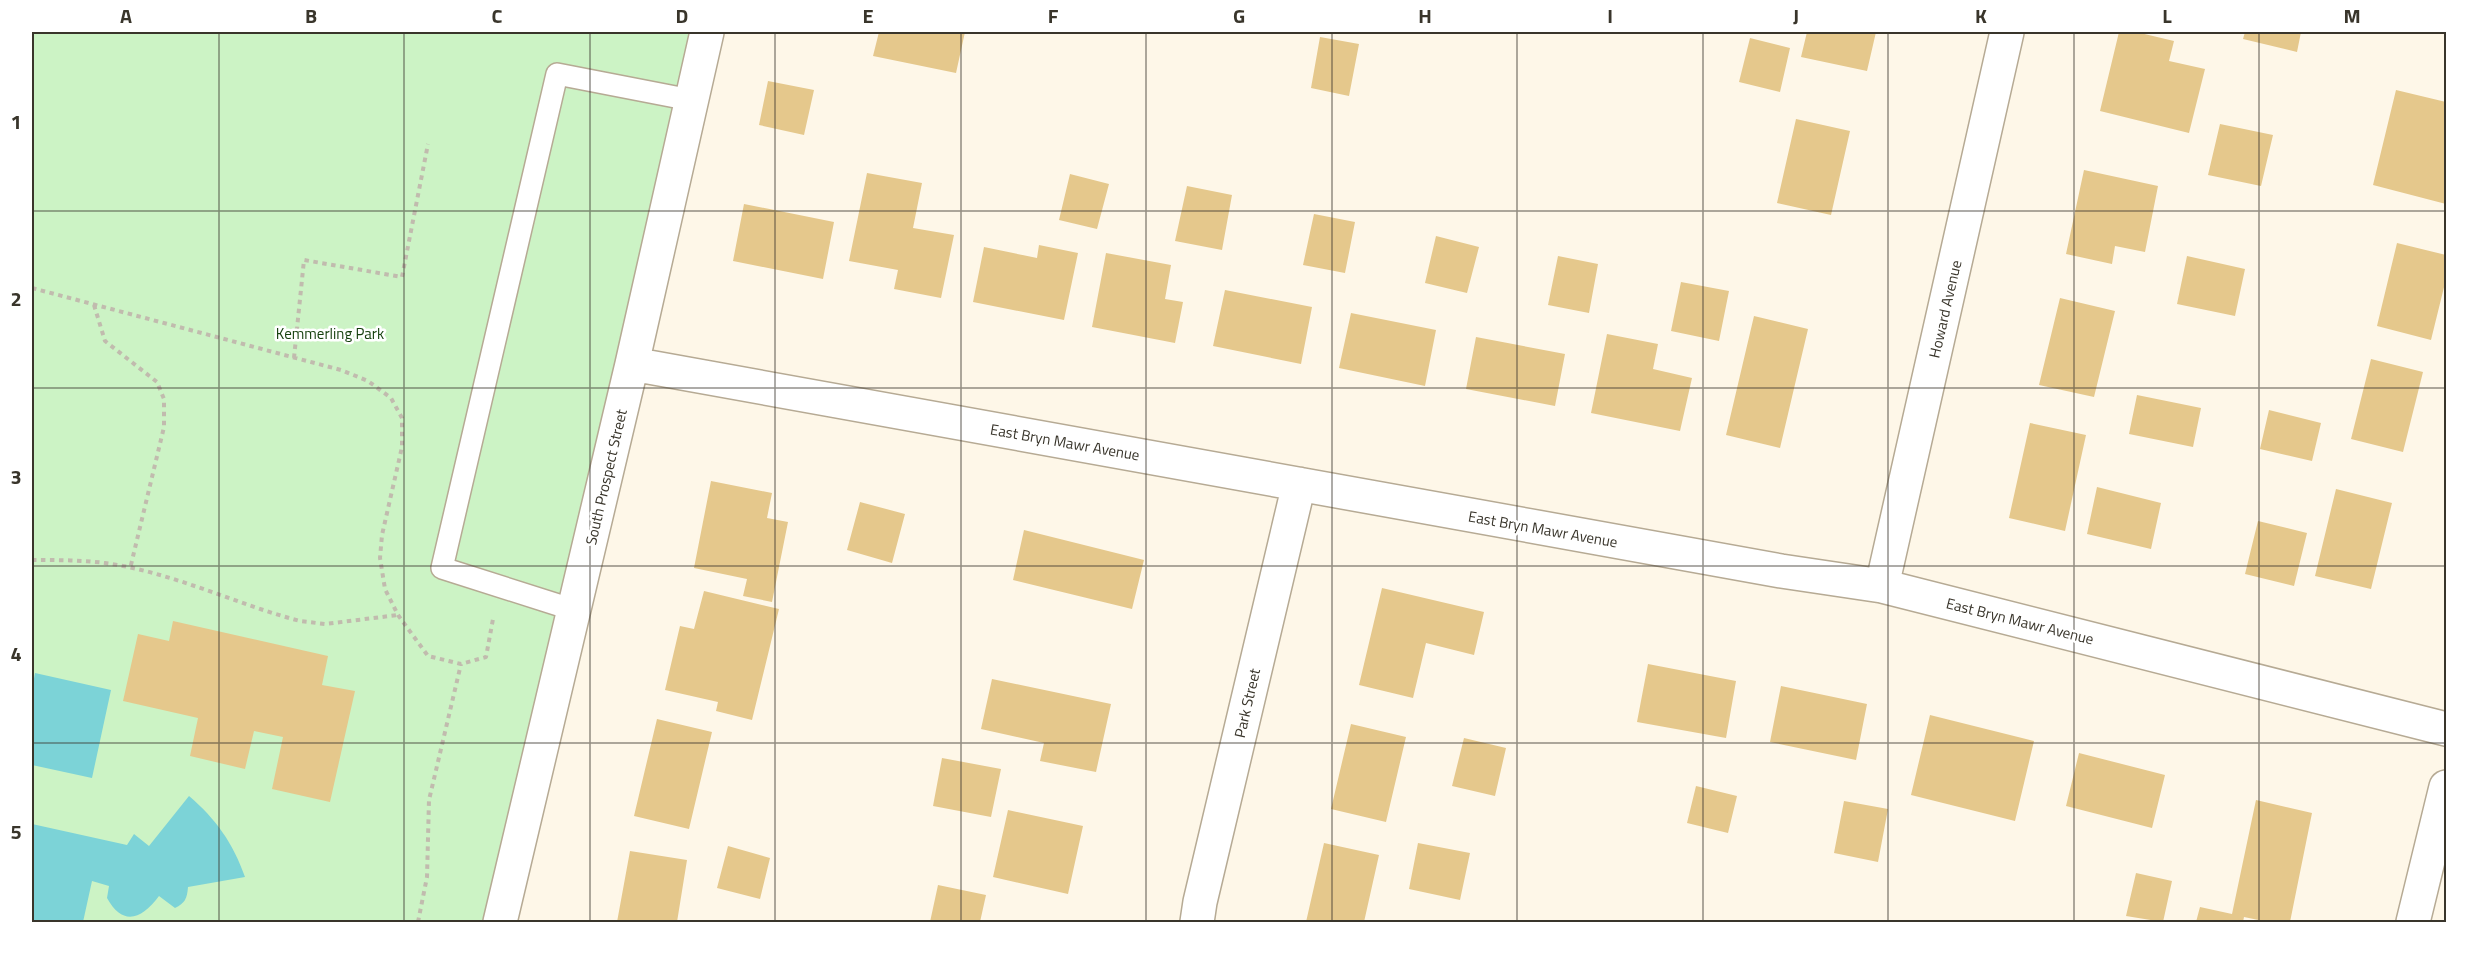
<svg xmlns="http://www.w3.org/2000/svg" width="2478" height="954" viewBox="0 0 2478 954" font-family="'Titillium Web',sans-serif">
	<style>
		.green { fill: #ccf3c5 }
		.water { fill: #7cd3d7 }
		.building { fill: #e5c88c }
		.lines { fill: none; stroke-linecap: round; stroke-linejoin: round }
		.service-casing { stroke: #b6aa94; stroke-width: 24 }
		.minor-casing { stroke: #b6aa94; stroke-width: 36 }
		.path { stroke: #c1bbae; stroke-width: 4; stroke-dasharray: 4.5 4.5; stroke-linecap: butt }
		.service { stroke: #fff; stroke-width: 21 }
		.minor { stroke: #fff; stroke-width: 33 }
		.grid { fill: none; stroke: #39352b; stroke-width: 1.5; stroke-opacity: 0.55 }
		.labels { text-anchor: middle; dominant-baseline: central; stroke-width: 5; stroke-linejoin: round; paint-order: stroke }
		.street-label { font-size: 15px; fill: #39352b; stroke: #fff }
		.park-label { font-size: 15px; fill: #133e0b; stroke: #fff }
		.neatline { fill: none; stroke: #39352b; stroke-width: 2 }
		.grid-label { font-size: 20px; text-anchor: middle; font-weight: bold; fill: #39352b }
	</style>
	<rect width="100%" height="100%" fill="#fef7e8"/>
	<path class="green" d="M32 32H707L499 922H32Z"/>
	<path class="water" d="M35 673 111 690 92 778 32 765V690Z
		M189 796C216 819 233 843 245 877L188 887C187 899 185 903 175 908L159 896C142 919 123 927 107 898L109 886 92 881 83 922H32V824L127 845 134 834 149 846Z"/>
	<path class="building" d="M879 32H965L956 73 873 56Z
		M1807 32H1876L1867 71 1801 57Z
		M2119 32H2136L2174 41 2169 61 2205 69 2189 133 2100 111Z
		M2245 32H2301L2297 52 2243 39Z
		M1320 37 1359 44 1349 96 1311 88Z
		M1750 38 1790 48 1780 92 1739 82Z
		M768 81 814 90 804 135 759 125Z
		M2396 90 2446 102V204L2373 185Z
		M1796 119 1850 131 1831 215 1777 203Z
		M2220 124 2273 135 2261 186 2208 175Z
		M2084 170 2158 186 2145 252 2115 246 2112 264 2066 254Z
		M867 173 922 183 913 228 954 235 941 298 894 289 898 270 849 261Z
		M1070 174 1109 184 1097 229 1059 220Z
		M1187 186 1232 195 1222 250 1175 241Z
		M744 204 834 222 823 279 733 261Z
		M1314 214 1355 222 1345 273 1303 265Z
		M1436 236 1479 247 1467 293 1425 283Z
		M2397 243 2446 255V279L2431 340 2377 326Z
		M1039 245 1078 253 1064 320 973 302 984 247 1037 258Z
		M1106 253 1171 265 1165 299 1183 302 1175 343 1092 327Z
		M1558 256 1598 264 1589 313 1548 305Z
		M2187 256 2245 269 2235 316 2177 304Z
		M1681 282 1729 291 1719 341 1671 331Z
		M1225 290 1312 307 1301 364 1213 346Z
		M2060 298 2115 311 2094 397 2039 385Z
		M1351 313 1436 330 1425 386 1339 368Z
		M1754 316 1808 329 1780 448 1726 435Z
		M1607 334 1658 344 1653 369 1692 378 1680 431 1591 413Z
		M1476 337 1565 354 1555 406 1466 389Z
		M2371 359 2423 372 2403 452 2351 439Z
		M2137 395 2201 408 2193 447 2129 434Z
		M2269 410 2321 423 2312 461 2260 449Z
		M2030 423 2086 435 2065 531 2009 518Z
		M711 481 772 493 767 518 788 522 772 602 743 596 747 579 694 568Z
		M2097 487 2161 503 2151 549 2087 534Z
		M2336 489 2392 503 2371 589 2315 576Z
		M860 502 905 514 892 563 847 550Z
		M2258 521 2307 533 2294 586 2245 574Z
		M1024 530 1144 560 1132 609 1013 580Z
		M1382 588 1484 612 1474 655 1426 643 1413 698 1359 685Z
		M704 591 779 609 752 720 716 711 718 702 665 690 680 626 694 629Z
		M173 621 328 656 322 685 355 691 330 802 272 789 283 737 254 731 245 769 190 756 198 718 123 701 138 634 169 641Z
		M1648 664 1736 681 1726 738 1637 722Z
		M992 679 1111 704 1096 772 1040 761 1044 743 981 729Z
		M1781 686 1867 704 1856 760 1770 742Z
		M1930 715 2034 741 2015 821 1911 795Z
		M657 719 712 732 689 829 634 816Z
		M1351 724 1406 737 1386 822 1331 809Z
		M1464 738 1506 748 1495 796 1452 786Z
		M2079 753 2165 775 2152 828 2066 806Z
		M942 758 1001 769 991 817 933 806Z
		M1696 786 1737 796 1728 833 1687 823Z
		M2256 800 2312 813 2290 922H2268L2244 917 2243 922H2196L2200 907 2232 914Z
		M1844 801 1888 809 1878 862 1834 853Z
		M1008 810 1083 826 1068 894 993 877Z
		M1324 843 1379 855 1364 922H1306Z
		M1418 843 1470 853 1460 900 1409 889Z
		M728 846 770 858 760 899 717 888Z
		M630 851 687 860 677 922H617Z
		M2136 873 2172 881 2163 922 2126 916Z
		M938 885 986 895 980 922H930Z"/>
	<g class="lines">
		<g class="service-casing">
			<path id="service" d="M574 610 442 568 557 74 691 100"/>
		</g>
		<g class="minor-casing">
			<path id="minor" d="M632 364 1781 571 1882 586 2446 729
				M1882 586 2007 32
				M500 922 632 364 707 32
				M1197 922 1200 902 1299 484
				M2413 922 2446 787"/>
		</g>
		<path class="path" d="M32 288 341 370 368 381 391 398 402 418V447L382 535 380 558 385 589 398 615 428 656 461 664 486 657 493 619
			M94 305 105 341 157 382 164 399V427L130 569
			M294 358 304 260 402 277 428 144
			M32 560C56 560 81 560 105 563 172 572 235 604 300 621L325 624 398 615
			M418 922 427 877 429 800 461 664"/>
		<use href="#service" class="service"/>
		<use href="#minor" class="minor"/>
	</g>
	<path class="grid" d="M219 32V922M404 32V922M590 32V922M775 32V922M961 32V922M1146 32V922M1332 32V922M1517 32V922M1703 32V922M1888 32V922M2074 32V922M2259 32V922M32 211H2446M32 388H2446M32 566H2446M32 743H2446"/>
	<g class="labels">
		<g class="street-label">
			<text transform="translate(1945 309) rotate(-77)">Howard Avenue</text>
			<text transform="translate(1065 442) rotate(10)">East Bryn Mawr Avenue</text>
			<text transform="translate(606 477) rotate(-77)">South Prospect Street</text>
			<text transform="translate(1543 529) rotate(10)">East Bryn Mawr Avenue</text>
			<text transform="translate(2020 621) rotate(14)">East Bryn Mawr Avenue</text>
			<text transform="translate(1247 703) rotate(-77)">Park Street</text>
		</g>
		<g class="park-label">
			<text x="330" y="333">Kemmerling Park</text>
		</g>
	</g>
	<rect width="2478" height="954" fill="none" stroke="#ffffff" stroke-width="66"/>
	<rect x="33" y="33" width="2412" height="888" class="neatline"/>
	<g class="grid-label">
		<text x="126" y="23">A</text>
		<text x="311" y="23">B</text>
		<text x="497" y="23">C</text>
		<text x="682" y="23">D</text>
		<text x="868" y="23">E</text>
		<text x="1053" y="23">F</text>
		<text x="1239" y="23">G</text>
		<text x="1425" y="23">H</text>
		<text x="1610" y="23">I</text>
		<text x="1796" y="23">J</text>
		<text x="1981" y="23">K</text>
		<text x="2167" y="23">L</text>
		<text x="2352" y="23">M</text>
		<text x="16" y="129">1</text>
		<text x="16" y="306">2</text>
		<text x="16" y="484">3</text>
		<text x="16" y="661">4</text>
		<text x="16" y="839">5</text>
	</g>
</svg>
